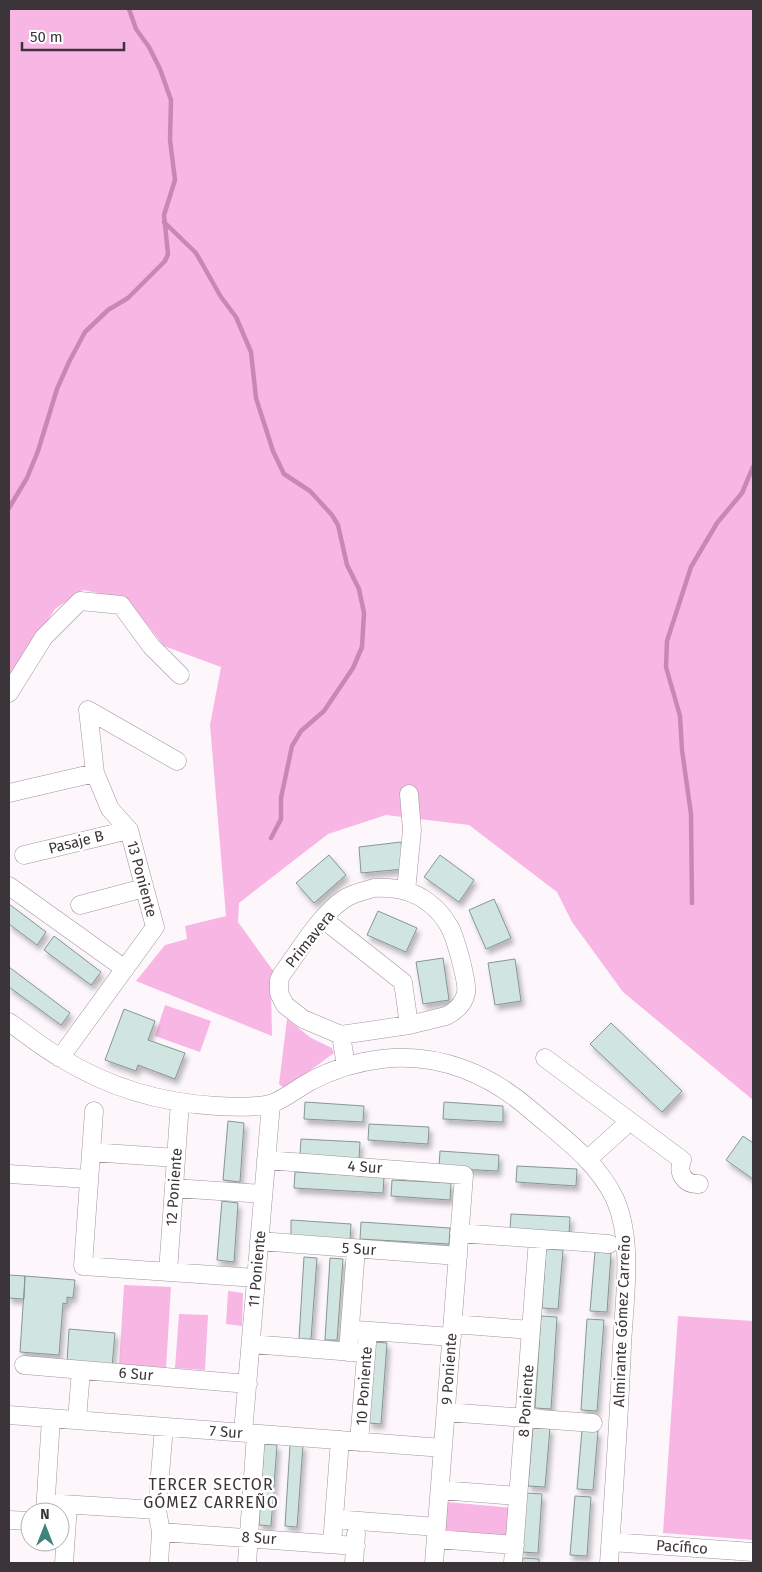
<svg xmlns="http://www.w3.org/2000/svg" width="762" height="1572" viewBox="0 0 762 1572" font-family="'Fira Sans',sans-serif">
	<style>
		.green { fill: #f8b6e4 }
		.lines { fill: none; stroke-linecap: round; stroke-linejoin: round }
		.stream { stroke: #c987b6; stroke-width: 4.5 }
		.building { fill: #d0e4e0; stroke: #859794; filter: url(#shadow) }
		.minor-casing { stroke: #a2949d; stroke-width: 19 }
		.minor { stroke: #fff; stroke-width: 18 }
		.labels { text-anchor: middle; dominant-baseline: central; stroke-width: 5; stroke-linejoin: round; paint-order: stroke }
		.street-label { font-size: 15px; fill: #3b3539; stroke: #fff }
		.neighbourhood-label { font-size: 16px; letter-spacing: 1px; fill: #3b3539; stroke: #fff }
	</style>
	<defs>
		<filter id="shadow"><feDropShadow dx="3" dy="5" stdDeviation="2.5" flood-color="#0004"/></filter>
	</defs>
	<rect width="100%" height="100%" fill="#fdf7fb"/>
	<path class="green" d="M9 9H753V1100L623 992 572 922 557 892 469 825 386 815 328 834 239 903 238 922 274 972 271 990 272 1036 136 981 165 945 187 939 185 926 226 916 210 725 221 667 164 646 127 599 83 590 55 609 9 682Z
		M165 1005 211 1021 200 1052 155 1036Z
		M287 1019 311 1038 332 1048 334 1053 285 1089 279 1084Z
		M124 1285 171 1287 166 1369 119 1366Z
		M228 1291 243 1293 242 1326 226 1324Z
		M179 1314 208 1315 205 1370 175 1368Z
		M678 1316 753 1321V1540L663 1533Z
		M447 1502 514 1508 513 1537 445 1531Z"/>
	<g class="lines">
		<path class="stream" d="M164 222 196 253 221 297 236 317 251 352 256 398 273 451 284 474 310 491 332 515 338 525 347 565 359 589 364 613 362 647 353 668 324 711 301 731 292 746 281 798V819L271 838
			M9 508 27 478 38 451 57 389 69 362 85 332 108 310 128 298 165 261 168 254 164 215 175 180 170 140 171 100 160 69 149 47 136 29 129 9
			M692 903 691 814 682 750 680 716 666 667 667 641 691 567 717 523 742 493 753 467"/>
	</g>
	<path class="building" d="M401 842 404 869 361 873 359 847Z
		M329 855 346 875 314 903 296 883Z
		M440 855 474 880 459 902 424 877Z
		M494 899 511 938 486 949 469 910Z
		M9 904 46 932 37 945 9 924Z
		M378 911 417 928 406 952 367 935Z
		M54 936 101 972 91 985 44 950Z
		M443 958 449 1000 423 1004 416 962Z
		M515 959 521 1001 495 1005 488 963Z
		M9 967 70 1013 61 1025 9 987Z
		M124 1009 155 1021 148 1040 185 1053 175 1079 138 1065 136 1071 105 1060Z
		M611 1023 682 1091 662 1112 590 1044Z
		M305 1102 364 1106 363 1122 304 1119Z
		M444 1102 503 1106V1122L443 1119Z
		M228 1121 244 1123 240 1182 223 1180Z
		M369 1124 429 1127 428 1144 368 1140Z
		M743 1136 753 1143V1179L726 1160Z
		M301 1139 360 1142 359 1159 300 1155Z
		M440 1151 499 1155 498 1171 439 1168Z
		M517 1166 577 1169 576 1186 516 1182Z
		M295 1172 384 1177 383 1193 294 1188Z
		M392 1180 451 1183 450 1200 391 1196Z
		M222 1201 238 1203 234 1262 217 1260Z
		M511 1214 570 1217 569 1234 510 1230Z
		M291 1220 351 1224 350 1240 291 1236Z
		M361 1222 450 1228 449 1244 360 1239Z
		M546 1249 563 1250 558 1309 542 1308Z
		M595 1252 611 1253 607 1312 590 1311Z
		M304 1257 317 1258 311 1339H299Z
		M330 1258 343 1259 337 1340H325Z
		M9 1275 25 1276 24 1299 9 1298Z
		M25 1276 75 1280 73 1298 67 1297V1304L63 1303 59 1355 20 1352Z
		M541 1316 557 1317 551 1409 535 1408Z
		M587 1319 604 1320 597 1411 581 1410Z
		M69 1329 115 1333 112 1367 67 1363Z
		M374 1342 387 1343 381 1424 369 1423Z
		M533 1427 550 1428 545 1487 528 1486Z
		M582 1430 598 1431 593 1490 577 1489Z
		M264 1444 277 1445 271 1526 259 1525Z
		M290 1445H303L297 1527 285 1526Z
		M526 1493 542 1494 538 1553 521 1552Z
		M575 1496 591 1497 587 1556 570 1555Z
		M523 1558 539 1559V1563H522Z"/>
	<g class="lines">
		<g class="minor-casing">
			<path id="minor" d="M9 693 44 637 80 601 121 605 151 646 180 675
				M88 710 177 761
				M9 793 95 773
				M24 855 129 830
				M9 886 125 969
				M374 888C394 887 413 890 429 903 437 909 444 917 449 926 455 936 468 982 466 993 464 1004 456 1011 446 1016L409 1025 341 1035 303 1019 285 1005 279 993V980L282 974C300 950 320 915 344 899 353 893 364 891 374 888Z
				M406 891 412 830 409 794
				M80 905 144 888
				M323 919 403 982 409 1025
				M9 1022C26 1034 43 1048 61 1058 108 1087 161 1103 217 1106 233 1107 253 1108 270 1104 282 1101 299 1087 311 1081 333 1069 357 1062 382 1059 438 1052 490 1074 532 1111 562 1137 598 1162 615 1199 634 1242 624 1300 622 1346 619 1418 614 1491 609 1563
				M341 1035 346 1066
				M60 1058 155 927 129 830 110 809 95 773 88 710
				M545 1058 682 1160C677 1174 685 1185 699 1184
				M94 1111 83 1266 256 1278
				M91 1152 176 1158
				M266 1160 464 1175 434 1563
				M587 1160 629 1122
				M9 1174 89 1179
				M174 1188 263 1194
				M459 1233 609 1244
				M259 1241 458 1256
				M168 1272 180 1102
				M453 1324 531 1330
				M357 1330 452 1337
				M251 1344 366 1353
				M348 1352 356 1249
				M24 1365 248 1384
				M446 1412 593 1423
				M9 1415 443 1448
				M77 1420 81 1370
				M243 1433 271 1104
				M359 1442 368 1331
				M440 1490 518 1496
				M46 1503 157 1510
				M45 1512 51 1419
				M334 1519 437 1527
				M9 1520 30 1521
				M161 1532 356 1546
				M436 1539 515 1545
				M611 1542 753 1552
				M332 1544 340 1440
				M64 1563 68 1505
				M159 1563 161 1532 157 1510 164 1427
				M247 1563 256 1434
				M354 1563 356 1534
				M513 1563 538 1239"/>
		</g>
		<use href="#minor" class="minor"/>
	</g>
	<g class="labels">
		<g class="street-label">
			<text transform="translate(76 842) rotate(-14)">Pasaje B</text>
			<text transform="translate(142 879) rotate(75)">13 Poniente</text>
			<text transform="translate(310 939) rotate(-51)">Primavera</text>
			<text transform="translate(365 1167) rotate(4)">4 Sur</text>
			<text transform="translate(174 1187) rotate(-86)">12 Poniente</text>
			<text transform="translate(359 1249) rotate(4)">5 Sur</text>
			<text transform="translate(257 1269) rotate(-85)">11 Poniente</text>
			<text transform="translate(622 1321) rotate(-88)">Almirante Gómez Carreño</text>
			<text transform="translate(449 1369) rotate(-86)">9 Poniente</text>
			<text transform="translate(136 1374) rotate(5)">6 Sur</text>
			<text transform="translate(364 1386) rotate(-86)">10 Poniente</text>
			<text transform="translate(526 1401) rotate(-86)">8 Poniente</text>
			<text transform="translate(226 1432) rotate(4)">7 Sur</text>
			<text transform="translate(259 1538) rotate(4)">8 Sur</text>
			<text transform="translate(682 1547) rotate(4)">Pacífico</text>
		</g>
		<g class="neighbourhood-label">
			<text x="211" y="1484">TERCER SECTOR<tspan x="211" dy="18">GÓMEZ CARREÑO</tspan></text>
		</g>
	</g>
	<rect width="762" height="1572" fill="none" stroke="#3b3539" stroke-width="20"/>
	<g transform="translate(45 1527)"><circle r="24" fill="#ffffff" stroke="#b1aeb0"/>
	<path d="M0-4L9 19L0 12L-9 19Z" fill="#3e847b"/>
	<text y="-8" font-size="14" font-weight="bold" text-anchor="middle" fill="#3b3539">N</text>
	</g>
	<path d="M22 42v8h102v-8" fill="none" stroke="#3b3539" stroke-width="2.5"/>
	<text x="30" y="42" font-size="15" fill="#3b3539" stroke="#ffffff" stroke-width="4" paint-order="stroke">50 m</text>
</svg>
